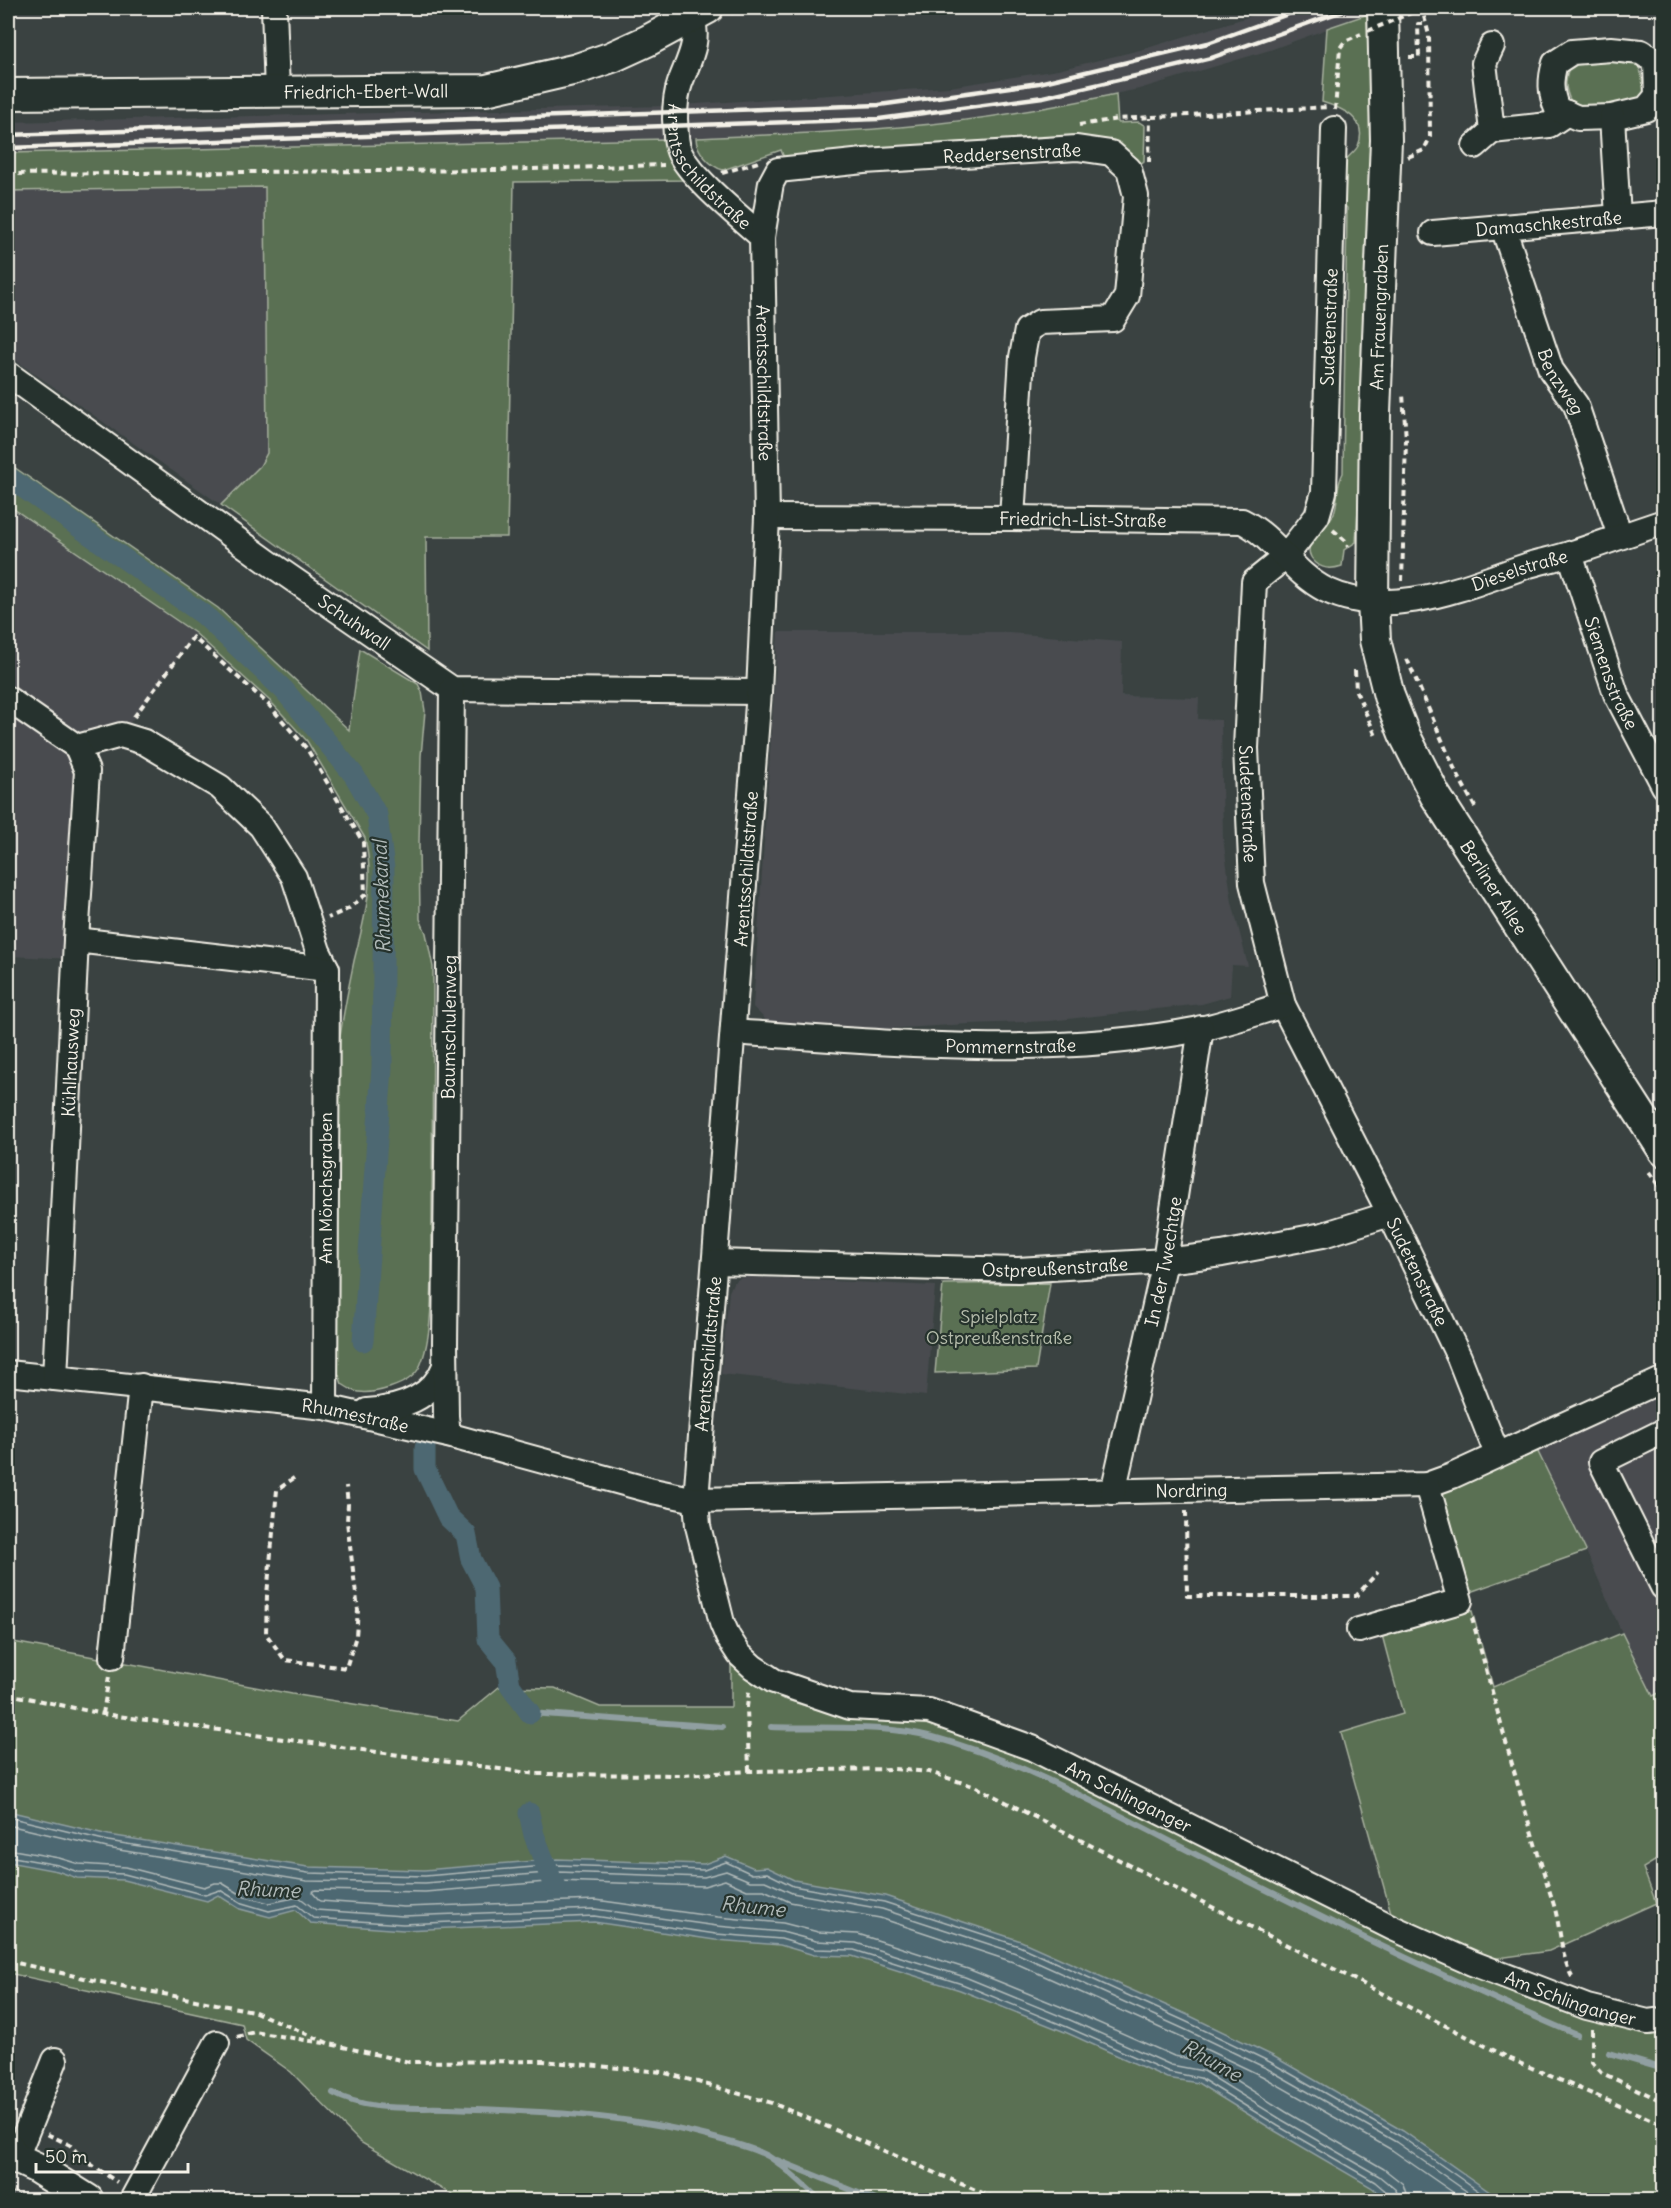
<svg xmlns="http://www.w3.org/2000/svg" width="1671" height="2208" viewBox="0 0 1671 2208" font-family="Delius,sans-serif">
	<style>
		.built { fill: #484c4f }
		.green { fill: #5a6f53; stroke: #a7b09e; stroke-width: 1.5 }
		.water { fill: #4d6872; stroke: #909fa1; stroke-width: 1.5 }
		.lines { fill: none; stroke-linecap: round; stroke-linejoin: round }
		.shore { stroke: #b1bab9; stroke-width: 1.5 }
		.stream { stroke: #909fa1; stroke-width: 6 }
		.canal { stroke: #4d6872; stroke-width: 21 }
		.minor-casing { stroke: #f4f1e8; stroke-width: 28 }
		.major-casing { stroke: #f4f1e8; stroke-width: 34 }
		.path { stroke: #f4f1e8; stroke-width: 4; stroke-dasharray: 6 4.5; stroke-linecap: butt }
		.minor { stroke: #26332d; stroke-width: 24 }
		.major { stroke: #26332d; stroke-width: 30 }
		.rail { stroke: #f4f1e8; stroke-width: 4.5 }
		.path-bridge { stroke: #f4f1e8; stroke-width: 4; stroke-dasharray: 6 4.5; stroke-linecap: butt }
		.labels { text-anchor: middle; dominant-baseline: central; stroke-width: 4.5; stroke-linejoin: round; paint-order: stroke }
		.street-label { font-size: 18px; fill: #f4f1e8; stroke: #26332d }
		.park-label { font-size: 18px; fill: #b6bdac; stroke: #26332d }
		.water-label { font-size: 20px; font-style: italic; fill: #b1bab9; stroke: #26332d }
	</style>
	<rect width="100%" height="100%" fill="#3a4241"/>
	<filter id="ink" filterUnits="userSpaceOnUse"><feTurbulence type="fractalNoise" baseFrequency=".0167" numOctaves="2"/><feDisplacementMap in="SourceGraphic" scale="12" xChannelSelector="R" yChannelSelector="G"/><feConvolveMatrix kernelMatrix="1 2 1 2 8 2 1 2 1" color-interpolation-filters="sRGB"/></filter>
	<g filter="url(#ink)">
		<path class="built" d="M1277 8H1384L1270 50 1139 89 1039 109 948 122 818 133 666 139 8 153V122L666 106 949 87 1058 70 1144 49Z
			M138 187H265L267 453 260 466 221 505 8 355V191Z
			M8 504 195 633 169 671 121 735 78 747 76 959 8 956Z
			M778 632H996L1122 642 1121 696 1199 698 1198 719 1221 720 1223 838 1232 902 1248 966 1232 965 1230 996 1202 1004 1050 1021 969 1024 886 1029 767 1021 753 1007Z
			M749 1277 935 1286 926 1396 721 1374 729 1292 733 1283 740 1278Z
			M1663 1396 1664 1691 1653 1696 1622 1633 1586 1551 1537 1450 1629 1407Z"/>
		<path class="green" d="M1368 14 1371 165 1361 459 1356 542 1344 550 1342 566C1333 569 1324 570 1316 563 1295 545 1328 528 1334 513 1339 500 1335 488 1343 473L1347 208 1340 201C1341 188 1341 172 1346 160 1349 155 1355 152 1358 146 1369 119 1342 108 1322 102L1327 28Z
			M1621 59 1631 61 1640 68 1644 90 1641 100 1631 106 1574 107C1566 94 1563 82 1569 68L1579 63Z
			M1116 94 1118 123 1139 122 1145 126 1144 161 1140 164H1135L1125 152 784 158 781 150 723 170C711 167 696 151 696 138 764 135 832 133 900 127 973 121 1045 109 1116 94Z
			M666 139 686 180 514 182 507 537H426L427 651 221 505 260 466 267 453 265 187 8 191V153Z
			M8 463 218 608 349 730 360 649 418 684 422 692 425 711 421 756 419 844 420 919 426 933 433 967C433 1051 432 1135 432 1219 431 1258 436 1334 419 1368 410 1385 372 1396 354 1391 350 1389 345 1386 342 1384L335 1364 337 1062C340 1027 347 995 354 961 365 916 375 884 365 838L307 741 270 701 195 633 8 505Z
			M1050 1283 1036 1369 935 1373 943 1284Z
			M1537 1450 1586 1551 1467 1593 1441 1493Z
			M1472 1611 1493 1687 1622 1633 1653 1696 1663 1691V1856L1643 1868 1656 1903 1549 1951 1476 1961 1393 1920 1341 1733 1403 1714 1382 1635Z
			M8 1641 292 1694 458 1721 499 1687 555 1688 600 1707H731V1664L781 1698 816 1709 852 1713 926 1715 970 1729 1436 1954 1663 2027V2200H779L767 2194 762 2200H461L360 2142 291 2072 246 2040 242 2024 8 1973Z"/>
		<path class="water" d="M8 1811 109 1835 308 1867 424 1870 557 1859 704 1864 726 1856 754 1868 767 1867 794 1880 885 1896 1021 1941 1190 2016 1273 2056 1403 2131 1501 2200H1388L1371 2187 1275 2131 1198 2083 1167 2078 1065 2032 960 1990 852 1956 814 1955 780 1945 715 1940 594 1922 403 1930 310 1923 296 1910 270 1917 240 1909 218 1895 207 1901 123 1880 77 1878 57 1871 8 1862Z"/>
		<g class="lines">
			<path class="shore" d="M8 1817 108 1841 308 1873 425 1876 557 1865 704 1870 726 1862 752 1874 767 1873 793 1886 884 1902 1019 1946 1187 2022 1270 2062 1400 2136 1491 2200
				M8 1825 107 1848 307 1881 425 1883 558 1872 704 1877 726 1871 750 1881H765L792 1893 882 1909 1016 1953 1184 2029 1266 2068 1396 2142 1479 2200
				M8 1849 59 1858 79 1864 126 1867 204 1887 215 1883H222L245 1897 269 1903 299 1897 316 1910 403 1916 595 1909 717 1926 782 1932 816 1941 856 1943 965 1977 1070 2020 1171 2065 1203 2071 1282 2120 1379 2176 1396 2190 1399 2200
				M8 1856 58 1865 78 1872 124 1874 205 1895 220 1890 242 1903 269 1911 297 1905 313 1918 403 1924 594 1916 716 1934 781 1939 815 1949 854 1950 962 1984 1067 2027 1169 2072 1200 2078 1278 2126 1375 2182 1389 2194 1391 2200
				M247 1880 280 1886 282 1889C271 1896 253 1892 244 1884Z
				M1408 2200 1403 2184 1384 2169 1286 2112 1207 2062 1174 2056 1074 2012 968 1969 858 1934 818 1932 783 1923 718 1917 596 1900 404 1907 320 1901 312 1892 315 1890 425 1892 558 1881 704 1886 725 1880 747 1890H764L790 1902 880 1918 1013 1962 1180 2037 1262 2076 1392 2150 1464 2200"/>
			<path class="stream" d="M530 1713 722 1727
				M771 1727C821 1729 884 1724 933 1737 1029 1763 1117 1815 1205 1859 1327 1921 1451 1981 1577 2035
				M1609 2053 1664 2069
				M333 2093C369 2112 409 2107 449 2108 536 2111 623 2114 707 2136 728 2142 749 2146 768 2156 787 2168 804 2185 820 2200
				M777 2160 876 2200"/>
			<path class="canal" d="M8 477 204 615 284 690 354 775 377 815 384 868 382 1067 363 1341
				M425 1448V1469L448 1517 466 1534 471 1559 486 1588 488 1639 506 1661 510 1685 530 1713
				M529 1813 534 1835 552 1881 556 1886"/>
			<g class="minor-casing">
				<g id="minor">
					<path d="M274 8 277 92"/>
					<path id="s1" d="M692 17C700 42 689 59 680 83 676 94 675 107 675 119 676 130 675 141 679 151 688 175 742 219 762 237"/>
					<path d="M1492 46 1484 63 1492 131 1549 125 1567 113"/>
					<path d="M1611 49 1641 52 1656 62 1657 96 1646 109 1612 117 1578 118 1557 109C1550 92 1550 80 1555 63L1572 52Z"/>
					<path d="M1612 117 1618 217"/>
					<path id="s2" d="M1334 129 1324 492 1317 516 1285 557 1254 582 1246 748 1252 883 1283 1005 1390 1214 1459 1357 1497 1454"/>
					<path d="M1475 146 1492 131"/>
					<path id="s3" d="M1503 227 1551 370 1576 405 1620 536"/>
					<path id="s4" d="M1433 233 1664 213"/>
					<path id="s5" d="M8 374 268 562 452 689 759 692"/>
					<path id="s6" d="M767 517 1012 518 1242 521C1275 537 1292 573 1326 590 1391 621 1466 586 1529 565 1543 561 1558 558 1573 553 1603 543 1633 532 1664 522"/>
					<path id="s7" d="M1012 518 1022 357 1027 330 1040 322 1113 319 1127 296 1136 196 1129 169 1111 153 1077 148 864 161 778 170 771 183 762 237 767 517 759 692 696 1500 698 1526 722 1623 728 1637 739 1654 753 1667 774 1681 850 1707 929 1711 1032 1748 1393 1928 1472 1963 1587 2007 1648 2022 1664 2020"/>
					<path id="s8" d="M1570 554 1616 694 1664 786"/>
					<path d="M8 699 77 747"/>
					<path d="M77 747 121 735 144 742 220 787 261 826 294 877 318 951 327 969 325 1407"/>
					<path d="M76 940 327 969"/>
					<path id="s9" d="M733 1032C889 1043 1045 1059 1200 1029 1228 1023 1256 1013 1283 1005"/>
					<path id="s10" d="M715 1262 1018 1270 1165 1261 1222 1254 1323 1235 1390 1214"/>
					<path id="s11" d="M8 1373 325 1407 444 1434 653 1491 696 1500 1427 1485 1452 1476 1664 1379"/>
					<path id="s12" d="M55 1378 76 940 87 771 77 747"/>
					<path d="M367 1411C399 1409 433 1398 445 1366"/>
					<path id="s13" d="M448 1435 446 1416 445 1344 452 689"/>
					<path id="s14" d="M1113 1492 1165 1261 1201 1028"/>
					<path d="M1663 1587 1601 1462 1664 1431"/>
					<path d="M1359 1630 1460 1601 1427 1485"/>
					<path d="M112 1657 141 1386"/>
					<path d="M16 2158 55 2060"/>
					<path d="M132 2200 217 2043"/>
				</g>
			</g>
			<g class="major-casing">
				<g id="major">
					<path id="s15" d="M1383 8 1386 140 1375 413 1373 602 1375 640 1389 696 1404 734 1435 795 1664 1151"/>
					<path id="s16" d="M8 94 486 90 577 69 612 57 647 41 708 8"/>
					<path d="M8 2147 16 2158 37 2168 88 2200"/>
				</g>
			</g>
			<path class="path" d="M731 13 743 8
				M1409 57H1419L1418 24H1426
				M1335 110 1340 48 1345 41 1361 34
				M1079 125 1118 119 1329 107
				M1408 157 1424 150 1430 137 1429 35 1422 9 1413 12
				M1149 162 1150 118
				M722 173 758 162
				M8 174 499 170 664 165
				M1333 530 1346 541 1348 547
				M1402 581 1406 440 1403 394
				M1407 659 1455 770 1475 807
				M1355 670 1356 691 1376 736
				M134 717 193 637 268 704 307 749 363 842 365 895 348 909 328 918
				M1649 1172 1664 1194
				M294 1478 277 1490 267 1595 266 1634 285 1660 346 1668 356 1636 358 1610 347 1522 348 1504 346 1486
				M1186 1511 1187 1596H1356L1378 1572
				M1472 1618C1498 1713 1523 1808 1553 1902 1561 1927 1560 1954 1572 1977
				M8 1694 103 1714 536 1774 684 1775 749 1771 893 1769 929 1772 976 1787 1511 2059 1664 2125
				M103 1714 109 1676
				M749 1771 747 1707 749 1691
				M8 1961 106 1983 253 2011 330 2044 409 2062 543 2061 662 2072 772 2103 999 2200
				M1592 2029V2062L1602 2073 1664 2102
				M237 2037 254 2032 324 2043
				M47 2134 70 2145 83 2159 117 2182
				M8 2191 26 2200"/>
			<use href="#minor" class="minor"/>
			<use href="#major" class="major"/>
			<path class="rail" d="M8 135 879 105 1039 83 1208 43 1305 8
				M8 148 879 119 1043 97 1140 75 1211 58 1351 8"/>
			<path class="path-bridge" d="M1368 31 1413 12"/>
		</g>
	</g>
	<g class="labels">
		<g class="street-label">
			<text stroke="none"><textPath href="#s16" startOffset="358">Friedrich-Ebert-Wall</textPath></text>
			<text transform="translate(1012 153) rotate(-3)">Reddersenstraße</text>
			<text stroke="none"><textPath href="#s1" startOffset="165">Arentsschildstraße</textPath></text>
			<text stroke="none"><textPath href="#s4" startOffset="116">Damaschkestraße</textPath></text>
			<text transform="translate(1379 317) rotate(-88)">Am Frauengraben</text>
			<text transform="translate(1329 327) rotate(-88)">Sudetenstraße</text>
			<text stroke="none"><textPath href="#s3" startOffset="166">Benzweg</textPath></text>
			<text stroke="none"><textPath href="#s7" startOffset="1006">Arentsschildtstraße</textPath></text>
			<text stroke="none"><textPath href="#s6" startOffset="316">Friedrich-List-Straße</textPath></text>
			<text stroke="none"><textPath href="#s6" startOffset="784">Dieselstraße</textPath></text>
			<text stroke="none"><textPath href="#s5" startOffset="426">Schuhwall</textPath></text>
			<text stroke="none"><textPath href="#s8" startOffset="126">Siemensstraße</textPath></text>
			<text stroke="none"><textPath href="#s2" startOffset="702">Sudetenstraße</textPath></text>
			<text transform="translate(746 869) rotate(-86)">Arentsschildtstraße</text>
			<text stroke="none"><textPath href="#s15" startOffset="909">Berliner Allee</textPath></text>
			<text stroke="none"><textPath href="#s13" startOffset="408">Baumschulenweg</textPath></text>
			<text stroke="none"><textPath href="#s9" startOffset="278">Pommernstraße</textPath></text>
			<text stroke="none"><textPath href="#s12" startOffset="316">Kühlhausweg</textPath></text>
			<text transform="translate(325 1188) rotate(-90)">Am Mönchsgraben</text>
			<text stroke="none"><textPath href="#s14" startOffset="236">In der Twechtge</textPath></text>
			<text stroke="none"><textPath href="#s10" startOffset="340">Ostpreußenstraße</textPath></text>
			<text stroke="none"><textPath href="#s2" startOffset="1206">Sudetenstraße</textPath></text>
			<text transform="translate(708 1354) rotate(-85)">Arentsschildtstraße</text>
			<text stroke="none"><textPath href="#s11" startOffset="350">Rhumestraße</textPath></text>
			<text stroke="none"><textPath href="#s11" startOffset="1197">Nordring</textPath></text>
			<text stroke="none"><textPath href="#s7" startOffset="2709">Am Schlinganger</textPath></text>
			<text stroke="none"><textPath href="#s7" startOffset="3195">Am Schlinganger</textPath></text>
		</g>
		<g class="park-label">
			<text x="999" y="1316">Spielplatz<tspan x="999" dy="21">Ostpreußenstraße</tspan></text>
		</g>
		<g class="water-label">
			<text transform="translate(381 897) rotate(-92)">Rhumekanal</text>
			<text transform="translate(268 1889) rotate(2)">Rhume</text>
			<text transform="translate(753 1906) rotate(6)">Rhume</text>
			<text transform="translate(1212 2060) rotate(29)">Rhume</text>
		</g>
	</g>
	<rect width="1671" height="2208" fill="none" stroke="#26332d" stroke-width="30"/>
	<rect x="15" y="15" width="1641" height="2178" fill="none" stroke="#f4f1e8" stroke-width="2" filter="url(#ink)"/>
	<path d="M36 2163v9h152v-9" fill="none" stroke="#f4f1e8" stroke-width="3"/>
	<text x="45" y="2163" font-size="18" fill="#f4f1e8" stroke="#26332d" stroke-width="4.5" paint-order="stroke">50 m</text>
</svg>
